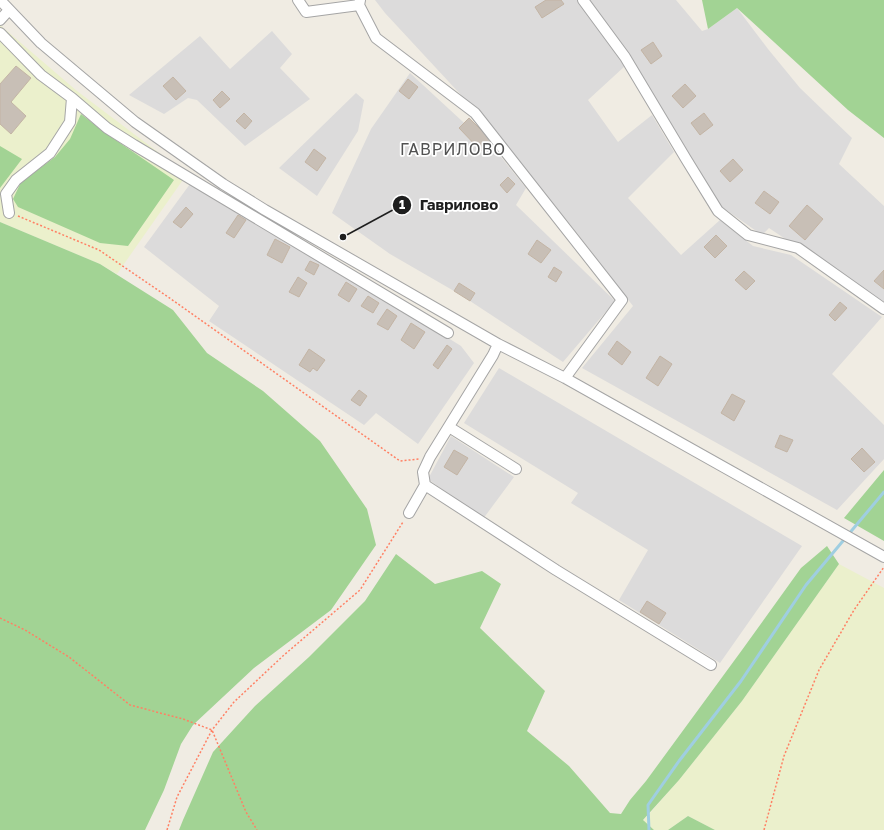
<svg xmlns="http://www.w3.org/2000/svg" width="884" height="830" viewBox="0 0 884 830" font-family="'Golos Text',sans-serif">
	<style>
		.residential { fill: #dcdbdb }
		.farmland { fill: #ebf0cc }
		.forest { fill: #a2d394 }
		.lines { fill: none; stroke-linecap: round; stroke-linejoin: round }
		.stream { stroke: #9fcee1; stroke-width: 3 }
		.building { fill: #c8bfb6; stroke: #c3b4a4 }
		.minor-casing { stroke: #a5a5a5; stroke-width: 12 }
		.path { stroke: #ff8064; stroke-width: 1.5; stroke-dasharray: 2 2; stroke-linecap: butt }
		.minor { stroke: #fff; stroke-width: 10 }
		.labels { text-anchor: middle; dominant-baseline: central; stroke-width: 3.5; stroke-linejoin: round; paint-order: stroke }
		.quarter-label { font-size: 16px; letter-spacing: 1px; fill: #515151; stroke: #fff }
		.leader { fill: none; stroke: #1e1e1e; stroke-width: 1.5 }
		.callout-dot { fill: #1e1e1e; stroke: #fff; stroke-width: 1.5 }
		.mark-label { font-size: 12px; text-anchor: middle; font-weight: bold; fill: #fff }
		.callout-label { font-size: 15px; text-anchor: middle; font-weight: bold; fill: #1e1e1e; stroke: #fff; stroke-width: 3.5; stroke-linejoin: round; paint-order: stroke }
	</style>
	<rect width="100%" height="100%" fill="#f0ece3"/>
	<path class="residential" d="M375 0H578L625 66 588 100 618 142 652 115 674 152 628 198 681 255 720 220 753 246 791 255 882 317 832 374 884 425V459L837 510 582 368 633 306 573 228 487 123 385 13Z
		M588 0H676L702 31 708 29 737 8 768 49 800 88 852 138 839 164 884 206V305L769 228 762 235 722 207Z
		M272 31 292 54 280 68 310 99 245 146 197 100 188 98 164 114 129 95 200 36 230 69Z
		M410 73 501 157 526 188 516 205 615 301 563 362 470 301 475 292 459 283 454 291 390 254 332 213 371 129Z
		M356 93 364 100 358 131 317 196 279 168Z
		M190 184 340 271 461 346 474 363 418 444 376 413 364 425 209 321 219 306 144 247Z
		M499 368 802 546 720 663 619 600 648 550 571 503 578 493 464 423Z
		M451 436 514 477 483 519 428 479Z"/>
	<path class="farmland" d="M0 25 77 91 187 174 117 274 100 264 0 222Z
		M839 564 884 588V830H715L688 816 668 830H654L643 821 679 780 742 701Z"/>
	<path class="forest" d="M702 0H884V138L848 110 737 8 708 29Z
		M81 114 104 132 174 180 128 246 100 243 18 207 13 199 21 182 55 157 70 139Z
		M0 146 22 159 0 188Z
		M0 222 100 264 173 310 207 353 263 391 320 441 367 509 376 545 331 610 254 668 193 725 181 744 164 790 145 830H0Z
		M884 470V541L844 518Z
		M827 546 839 564 742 701 679 780 643 820 654 830H179L183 820 213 752 255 706 309 657 365 601 396 554 435 584 482 571 501 584 480 628 545 691 527 731 569 766 610 813 621 814 630 800 646 781 742 650 801 568Z
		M688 816 715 830H668Z"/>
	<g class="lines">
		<path class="stream" d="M649 830 648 805 679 761 741 681 806 585 884 492"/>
	</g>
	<path class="building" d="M546 0H561L564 4 542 18 535 7Z
		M653 42 662 56 651 64 641 50Z
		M16 66 31 78 11 102 26 116 11 134 0 124V84Z
		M173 77 186 91 176 100 163 86Z
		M408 79 418 87 409 99 399 91Z
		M685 84 696 96 683 108 672 96Z
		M222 91 230 99 220 108 213 100Z
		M244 113 252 121 245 129 236 121Z
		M704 113 713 125 700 135 691 123Z
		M469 118 491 140 481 151 459 128Z
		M314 149 326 158 317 171 305 162Z
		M733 159 743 170 730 182 720 171Z
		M508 177 515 184 507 193 500 185Z
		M764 191 779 202 770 214 755 203Z
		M807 205 823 219 805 240 789 226Z
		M186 207 193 214 181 228 173 222Z
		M238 215 246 220 234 238 226 233Z
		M716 235 727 246 715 258 704 247Z
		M275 239 290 247 282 263 267 255Z
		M537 240 551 250 541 263 528 254Z
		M310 261 319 265 314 275 305 270Z
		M554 267 562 272 556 282 548 277Z
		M884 270V289L874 281Z
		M744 271 755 281 746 290 735 280Z
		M298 277 307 283 299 297 289 292Z
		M346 282 357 289 349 302 338 295Z
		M459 283 475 293 470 301 454 291Z
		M368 296 379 303 373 313 361 306Z
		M840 302 847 308 835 321 829 315Z
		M387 309 397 316 388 330 377 324Z
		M411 323 425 332 414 349 401 340Z
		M617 341 631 352 622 365 608 354Z
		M447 345 452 349 438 369 433 365Z
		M309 349 325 360 317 371 313 368 310 372 299 365Z
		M660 356 672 364 658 386 646 378Z
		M359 390 367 396 360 406 351 400Z
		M732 394 745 401 734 421 721 413Z
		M780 435 793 440 787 452 775 447Z
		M862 448 875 462 864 472 851 459Z
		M454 450 468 458 457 475 444 467Z
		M647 601 666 613 659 624 640 612Z"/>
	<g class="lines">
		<g class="minor-casing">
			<path id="minor" d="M0 0 41 43 135 122 223 184 265 210 498 344 565 378 884 557
				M298 0 306 12 359 5
				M360 0 359 5 376 38 475 113 622 300 565 378
				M583 0 625 57 686 159 718 211 748 235 798 248 884 309
				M0 20 9 10
				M0 33 41 75 72 98 107 128 134 145 448 333
				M9 213 6 194 16 180 50 153 70 122 72 98
				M449 427 516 469
				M425 485 556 570 711 665
				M409 513 425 485 423 472 430 457 493 355 498 344"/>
		</g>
		<path class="path" d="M18 216 99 250 171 299 400 461 419 459
			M0 618 25 630 69 657 130 705 183 719 212 730 246 812 257 830
			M167 830 177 797 212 730 234 702 284 655 360 590 403 522
			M764 830 784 756 819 670 854 610 884 567"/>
		<use href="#minor" class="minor"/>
	</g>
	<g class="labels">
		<g class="quarter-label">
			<text x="453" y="149">ГАВРИЛОВО</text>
		</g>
	</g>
	<path class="leader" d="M343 237L402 205"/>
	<g class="callout-dot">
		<circle cx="343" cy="237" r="4"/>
		<circle cx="402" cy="205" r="10"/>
	</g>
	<g class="mark-label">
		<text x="402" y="209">1</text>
	</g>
	<g class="callout-label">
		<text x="459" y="210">Гаврилово</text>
	</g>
</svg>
